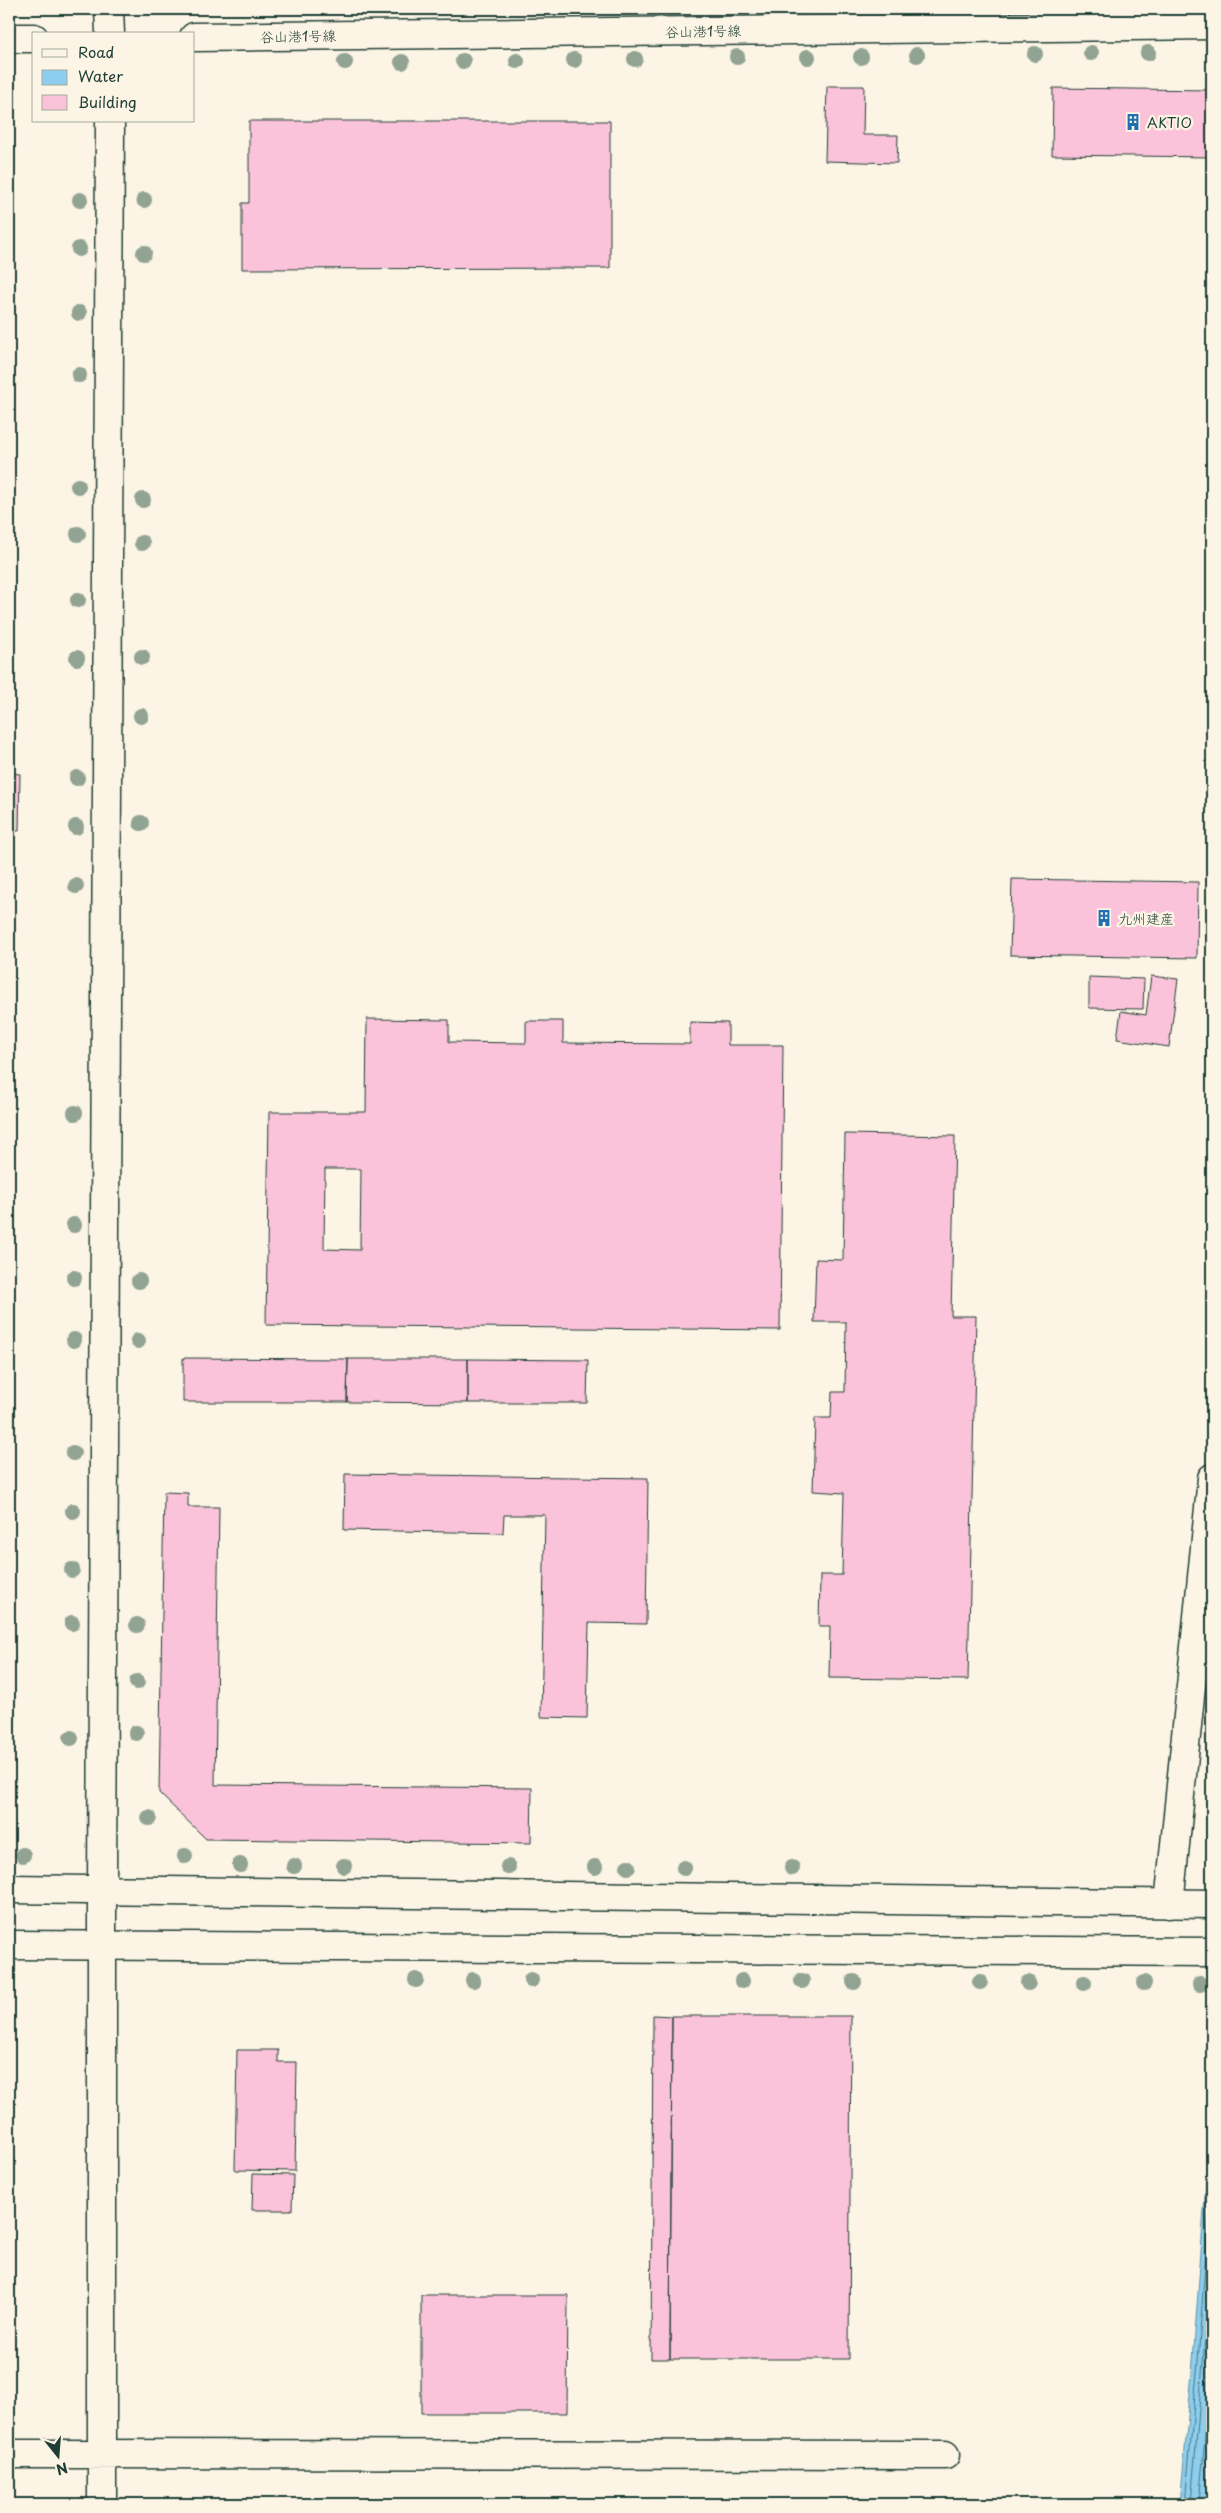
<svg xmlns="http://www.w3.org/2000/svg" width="1221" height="2513" viewBox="0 0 1221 2513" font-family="'Playpen Sans','Klee One',sans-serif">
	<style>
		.water { fill: #8dcdee; stroke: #6193a4 }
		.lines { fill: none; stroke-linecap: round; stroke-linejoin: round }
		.shore { stroke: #4b777e; stroke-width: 1 }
		.building { fill: #fac3da; stroke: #1f3d34; fill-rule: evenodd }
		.minor-casing { stroke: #1f3d34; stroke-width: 31 }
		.tertiary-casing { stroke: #1f3d34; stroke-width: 31 }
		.minor { stroke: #fcf5e5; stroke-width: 28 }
		.tertiary { stroke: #fcf5e5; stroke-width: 28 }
		.tree { fill: #91a392 }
		.labels { text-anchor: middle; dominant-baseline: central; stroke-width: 4.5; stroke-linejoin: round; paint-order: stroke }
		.street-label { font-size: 14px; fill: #1f3d34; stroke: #fcf5e5 }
		.poi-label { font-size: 14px; fill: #1f3d34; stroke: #fcf5e5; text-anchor: start }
	</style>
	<rect width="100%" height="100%" fill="#fcf5e5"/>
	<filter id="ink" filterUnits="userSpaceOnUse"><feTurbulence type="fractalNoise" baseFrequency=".02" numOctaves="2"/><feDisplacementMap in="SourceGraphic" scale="10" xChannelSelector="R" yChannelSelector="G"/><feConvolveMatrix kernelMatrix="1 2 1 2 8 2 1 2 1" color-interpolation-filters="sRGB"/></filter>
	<g filter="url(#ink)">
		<path class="water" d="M1212 2099V2504H1180L1193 2361Z"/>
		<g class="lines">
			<path class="shore" d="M1185 2504 1198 2361 1212 2168
				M1191 2504 1212 2255
				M1199 2504 1212 2359"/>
		</g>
		<path class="building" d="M827 86H864L863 135H898L897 163 825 161Z
			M1053 88 1212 90V157L1052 155Z
			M249 121H610V268L242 269V203H249Z
			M9 773 20 774 19 831H9Z
			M1012 879 1198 882 1197 958 1010 955Z
			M1151 976 1178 979 1169 1047 1117 1039 1121 1011 1146 1015Z
			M1089 977 1144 979 1143 1009 1089 1008Z
			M367 1019 449 1020V1042L526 1043V1021H563V1043L690 1044V1022L728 1023V1045H783L780 1330 266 1325 269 1112H366ZM325 1169H361L360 1250 324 1249Z
			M845 1134 955 1136 951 1316H976L968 1680 829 1678 830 1626H819L820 1575H842L844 1493 813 1491 815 1418H831L832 1392H845L846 1322H814L816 1259 843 1260Z
			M183 1358 348 1359 347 1402H183Z
			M348 1359H468V1403L347 1402Z
			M468 1359 588 1360 587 1403H468Z
			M345 1474 648 1478 646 1624 589 1623 587 1718 541 1717 545 1515H504L503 1533 344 1530Z
			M164 1492 188 1493V1507H219L215 1785 532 1788 531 1843 206 1839 159 1793Z
			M653 2015 672 2016 670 2359H651Z
			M672 2016H851L849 2359H670Z
			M237 2050H278V2062H297L295 2171 235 2170Z
			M253 2174 293 2175 292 2210H252Z
			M421 2295H568L567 2413H421Z"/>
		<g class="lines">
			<g class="minor-casing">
				<path id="minor" d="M1169 1904 1212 1478
					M9 2454 945 2455
					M102 2504V1890"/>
			</g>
			<g class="tertiary-casing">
				<path id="tertiary" d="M109 9 110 34
					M194 37 1212 25
					M9 38H34
					M9 1889 1212 1904
					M102 1890 110 121
					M9 1945 1212 1952"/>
			</g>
			<use href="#minor" class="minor"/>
			<use href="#tertiary" class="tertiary"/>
		</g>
		<g class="tree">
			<circle cx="1091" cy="53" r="8"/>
			<circle cx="1148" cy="53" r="8"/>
			<circle cx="1035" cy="54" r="8"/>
			<circle cx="917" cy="55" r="8"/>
			<circle cx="737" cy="57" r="8"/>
			<circle cx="808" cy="57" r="8"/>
			<circle cx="861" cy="57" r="8"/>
			<circle cx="635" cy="59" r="8"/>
			<circle cx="574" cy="60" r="8"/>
			<circle cx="463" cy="61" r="8"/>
			<circle cx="517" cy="61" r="8"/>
			<circle cx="345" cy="62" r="8"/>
			<circle cx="402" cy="62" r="8"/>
			<circle cx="80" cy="200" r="8"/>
			<circle cx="144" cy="200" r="8"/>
			<circle cx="79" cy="249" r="8"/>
			<circle cx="144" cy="253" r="8"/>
			<circle cx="79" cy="313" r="8"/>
			<circle cx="79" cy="375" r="8"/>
			<circle cx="78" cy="486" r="8"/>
			<circle cx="143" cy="500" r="8"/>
			<circle cx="78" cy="534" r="8"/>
			<circle cx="142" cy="543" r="8"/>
			<circle cx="78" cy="600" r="8"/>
			<circle cx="142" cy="657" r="8"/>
			<circle cx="77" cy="658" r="8"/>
			<circle cx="141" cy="716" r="8"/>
			<circle cx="77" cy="778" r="8"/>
			<circle cx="141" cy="823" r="8"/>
			<circle cx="76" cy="827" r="8"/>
			<circle cx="76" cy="886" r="8"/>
			<circle cx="75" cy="1113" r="8"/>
			<circle cx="74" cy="1225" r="8"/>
			<circle cx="74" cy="1278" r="8"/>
			<circle cx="139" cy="1281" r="8"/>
			<circle cx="74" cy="1340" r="8"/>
			<circle cx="138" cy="1341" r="8"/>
			<circle cx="73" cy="1453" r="8"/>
			<circle cx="73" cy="1511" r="8"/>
			<circle cx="72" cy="1570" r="8"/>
			<circle cx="72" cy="1623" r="8"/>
			<circle cx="137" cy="1625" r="8"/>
			<circle cx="137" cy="1682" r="8"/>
			<circle cx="136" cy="1733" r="8"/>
			<circle cx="71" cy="1738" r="8"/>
			<circle cx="149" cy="1818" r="8"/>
			<circle cx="23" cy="1855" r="8"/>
			<circle cx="185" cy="1856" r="8"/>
			<circle cx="240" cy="1865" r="8"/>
			<circle cx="294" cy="1866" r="8"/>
			<circle cx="344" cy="1866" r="8"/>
			<circle cx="508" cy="1867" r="8"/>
			<circle cx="595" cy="1867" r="8"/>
			<circle cx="628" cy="1867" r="8"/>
			<circle cx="684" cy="1868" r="8"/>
			<circle cx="792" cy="1868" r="8"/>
			<circle cx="416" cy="1980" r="8"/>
			<circle cx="473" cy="1980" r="8"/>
			<circle cx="531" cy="1980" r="8"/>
			<circle cx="742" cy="1981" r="8"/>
			<circle cx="802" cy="1981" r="8"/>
			<circle cx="854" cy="1982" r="8"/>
			<circle cx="980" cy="1982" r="8"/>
			<circle cx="1028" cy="1983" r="8"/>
			<circle cx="1084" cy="1983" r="8"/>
			<circle cx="1144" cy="1983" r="8"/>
			<circle cx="1200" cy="1984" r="8"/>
		</g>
	</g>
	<defs>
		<g id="building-bare" transform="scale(1.35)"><path d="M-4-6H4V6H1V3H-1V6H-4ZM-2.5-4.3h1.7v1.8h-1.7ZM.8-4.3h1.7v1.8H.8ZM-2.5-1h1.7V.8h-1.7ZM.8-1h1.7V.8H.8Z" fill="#1f6fb2" stroke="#fcf5e5" stroke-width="2.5" paint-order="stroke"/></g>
	</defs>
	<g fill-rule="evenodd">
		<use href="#building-bare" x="1133" y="122"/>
		<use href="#building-bare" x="1104" y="918"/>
	</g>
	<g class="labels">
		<g class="street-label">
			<text transform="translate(703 31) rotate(-1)">谷山港1号線</text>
			<text transform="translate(298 36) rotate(-1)">谷山港1号線</text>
		</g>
		<g class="poi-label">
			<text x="1147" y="122">AKTIO</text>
			<text x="1118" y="918">九州建産</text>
		</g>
	</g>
	<rect width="1221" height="2513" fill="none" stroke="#fcf5e5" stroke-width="30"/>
	<rect x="15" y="15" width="1191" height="2483" fill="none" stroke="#1f3d34" stroke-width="2" filter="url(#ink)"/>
	<rect x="32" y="32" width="162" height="90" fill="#fcf5e5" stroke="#a4ab9e"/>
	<rect x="42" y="49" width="25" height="8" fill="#fcf5e5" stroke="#a4ab9e"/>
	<text x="78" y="58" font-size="15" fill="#1f3d34">Road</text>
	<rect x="42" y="70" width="25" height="15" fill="#8dcdee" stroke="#a4ab9e"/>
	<text x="78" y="82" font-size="15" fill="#1f3d34">Water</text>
	<rect x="42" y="95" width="25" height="15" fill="#fac3da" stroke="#a4ab9e"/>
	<text x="78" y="108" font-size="15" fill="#1f3d34">Building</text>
	<g transform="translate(58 2456) rotate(163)" stroke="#fcf5e5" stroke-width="4" paint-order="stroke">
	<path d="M0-4L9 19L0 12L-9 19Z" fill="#1f3d34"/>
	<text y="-8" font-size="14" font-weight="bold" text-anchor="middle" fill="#1f3d34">N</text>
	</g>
</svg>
